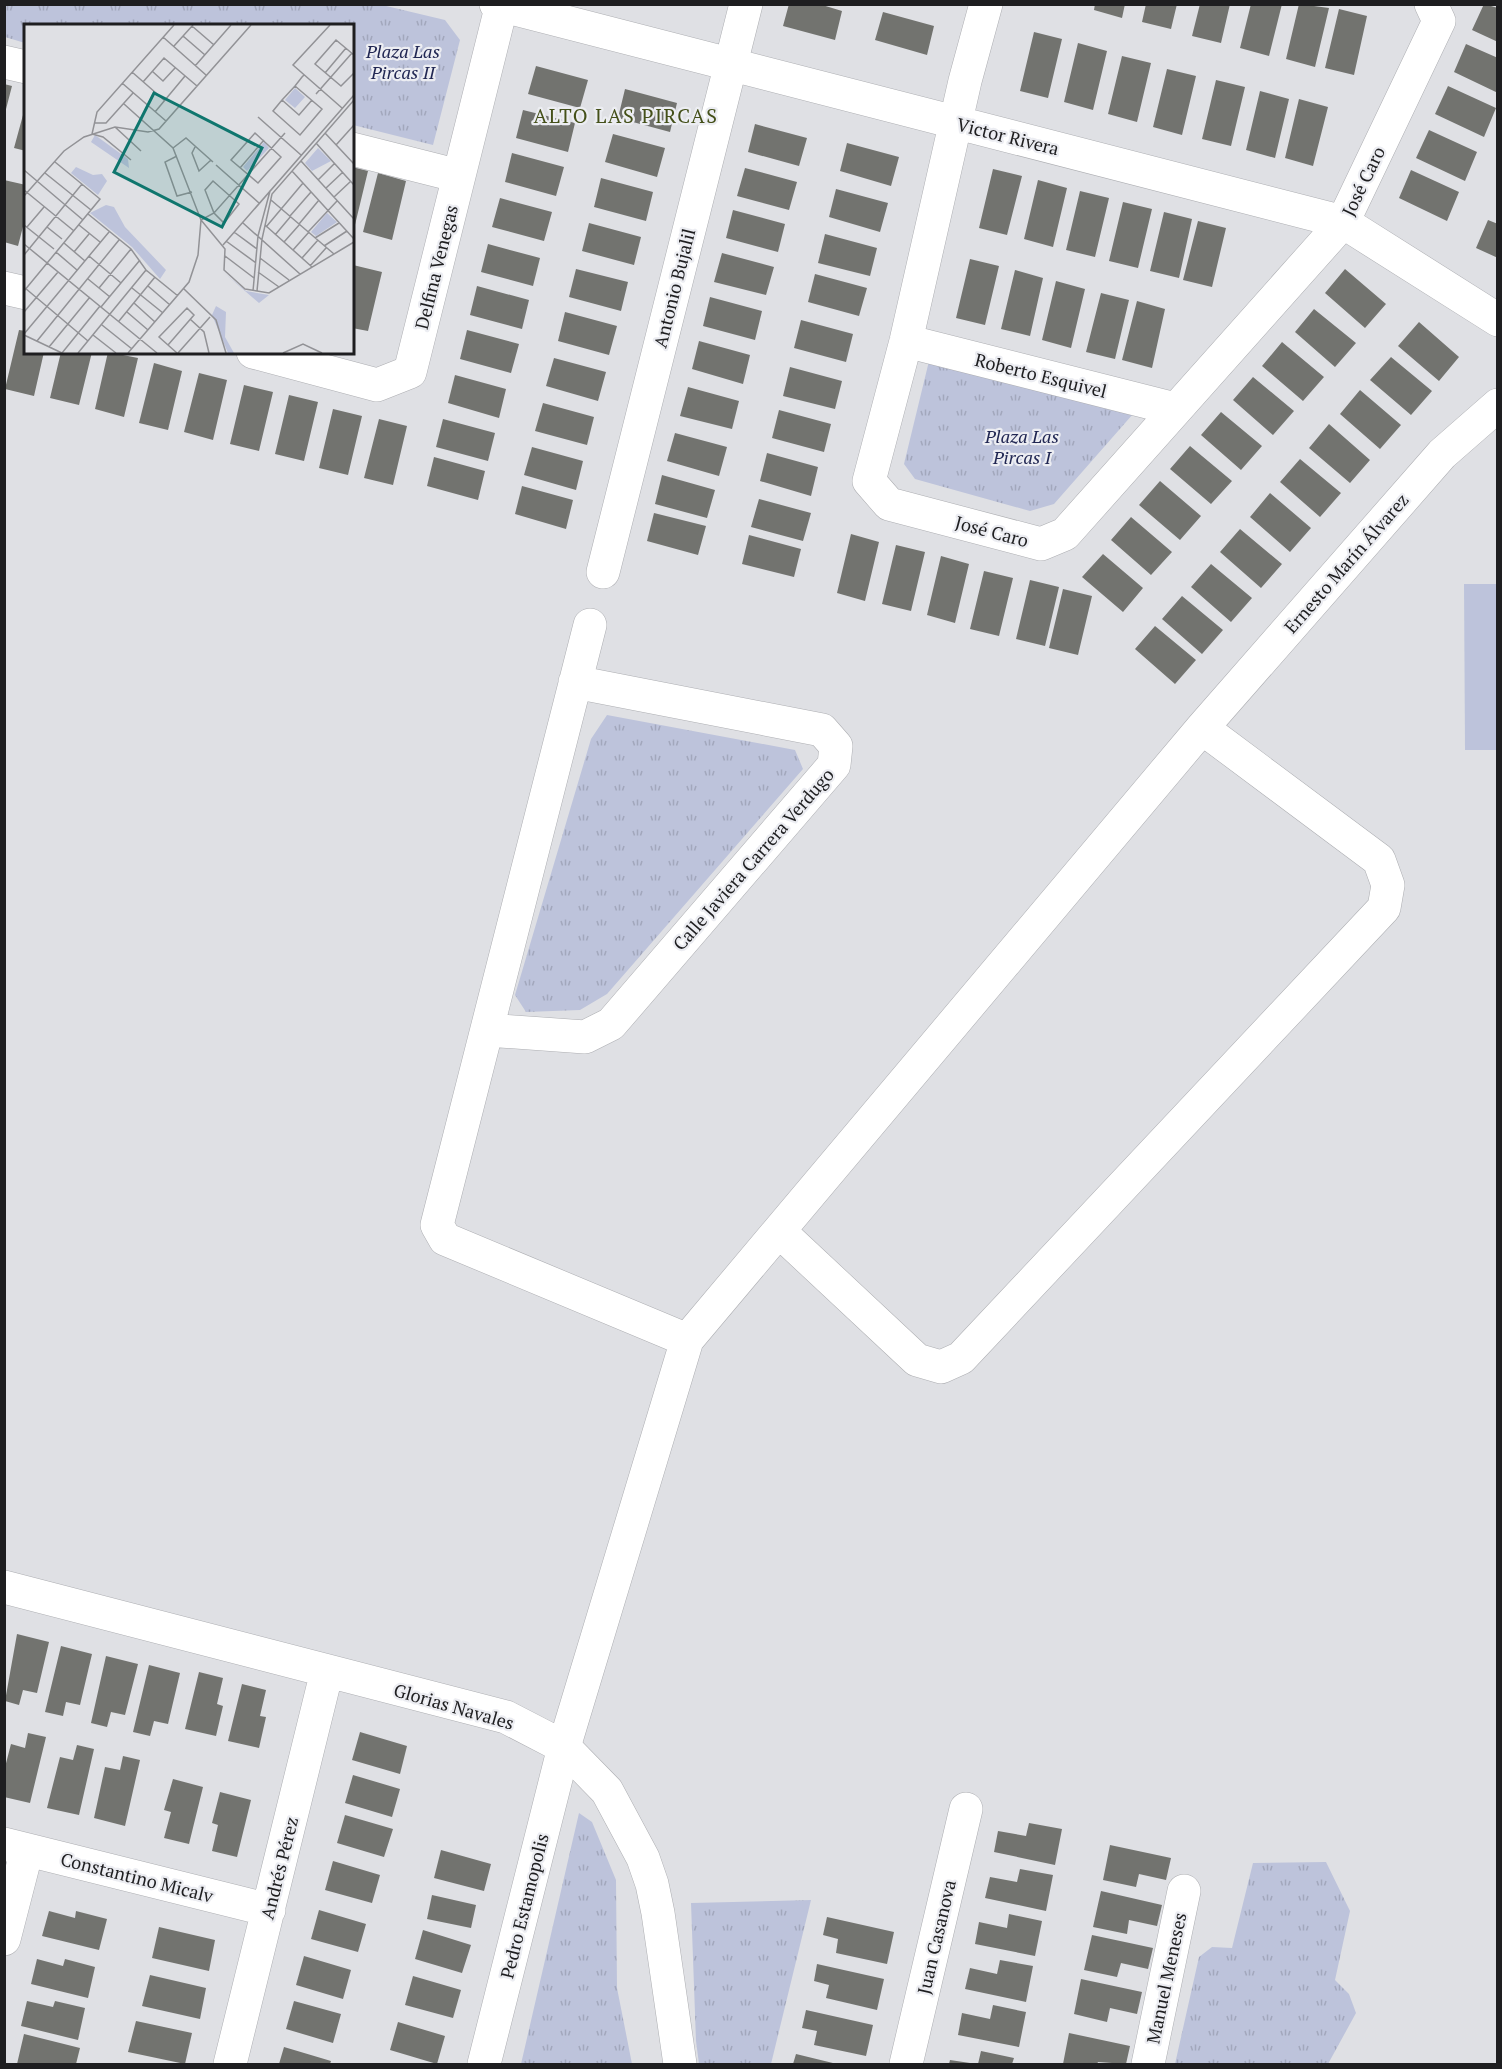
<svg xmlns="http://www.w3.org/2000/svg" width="1502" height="2069" viewBox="0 0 1502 2069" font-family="'PT Serif',serif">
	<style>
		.grass { fill: #bdc3db }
		.park { fill: url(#park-tufts) }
		.building { fill: #72736f }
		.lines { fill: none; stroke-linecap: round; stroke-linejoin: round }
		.street-casing { stroke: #adaeb2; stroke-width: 34 }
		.secondary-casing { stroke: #adaeb2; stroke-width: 34 }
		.street { stroke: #fff; stroke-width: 33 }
		.secondary { stroke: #fff; stroke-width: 33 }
		.labels { text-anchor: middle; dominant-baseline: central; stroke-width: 4.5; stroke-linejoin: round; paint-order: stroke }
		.park-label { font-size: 18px; font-style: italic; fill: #212753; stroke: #ecedf2 }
		.street-label { font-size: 18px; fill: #1e1e20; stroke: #ecedf2 }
		.neighbourhood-label { font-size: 20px; letter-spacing: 1.5px; fill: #445019; stroke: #ecedf2 }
		.inset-road { fill: none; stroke: #929296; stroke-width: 1.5 }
		.view { fill: #0f766e; fill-opacity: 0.15; stroke: #0f766e; stroke-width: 3 }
		.inset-edge { fill: none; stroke: #1e1e20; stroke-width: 3 }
	</style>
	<defs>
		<pattern id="park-tufts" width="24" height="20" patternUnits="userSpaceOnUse" patternTransform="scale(1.5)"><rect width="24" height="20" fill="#bdc3db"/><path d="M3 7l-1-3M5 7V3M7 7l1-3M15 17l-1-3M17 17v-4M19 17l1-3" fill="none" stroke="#a2a7bc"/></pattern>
	</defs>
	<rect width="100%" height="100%" fill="#dfe0e4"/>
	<path class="grass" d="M1464 584H1497V750H1465Z"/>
	<path class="park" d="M4 5H382L445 20 460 40 433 145 353 125 352 26H26L25 43 5 37Z
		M929 361 1133 414 1054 504 1030 511 915 479 904 464Z
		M607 715 795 750 803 769 607 994 580 1010 526 1012 515 995 591 739Z
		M579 1813 592 1822 616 1880 617 1988 632 2064H521Z
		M1326 1862 1350 1911 1335 1980 1349 1994 1356 2013 1328 2064H1175L1199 1957 1212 1947 1232 1948 1253 1863Z
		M811 1900 771 2064H699L696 2041 691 1903Z"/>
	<path class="building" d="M789 4H819L842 11 835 40 783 26Z
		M1095 4H1125L1122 18 1094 10Z
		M1146 4H1177L1171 29 1142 22Z
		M1200 4H1230L1221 43 1192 36Z
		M1251 4H1282L1269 56 1240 48Z
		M1299 4 1329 8 1315 67 1286 59Z
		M1484 4 1498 8V42L1472 30Z
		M1339 9 1367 16 1354 75 1325 68Z
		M883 12 934 26 927 55 875 40Z
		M1034 32 1062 39 1048 98 1020 91Z
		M1078 43 1107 51 1093 110 1064 102Z
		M1466 44 1498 58V93L1454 72Z
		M1122 56 1151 63 1137 122 1108 114Z
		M536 66 588 80 580 108 528 94Z
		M1167 69 1196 76 1182 135 1153 127Z
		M1216 80 1245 87 1231 146 1202 139Z
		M4 84 12 86 5 113H4Z
		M1448 86 1496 108 1484 137 1435 114Z
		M625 89 677 103 670 132 618 118Z
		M1260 91 1289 99 1275 158 1246 150Z
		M1299 99 1328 107 1313 166 1285 158Z
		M26 104V151L14 148Z
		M523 110 575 123 568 152 516 138Z
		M755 124 807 138 799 166 748 152Z
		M1429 130 1477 152 1465 181 1416 158Z
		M613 134 665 148 657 177 605 162Z
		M847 143 899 157 891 186 840 171Z
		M512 153 564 167 556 196 505 182Z
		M352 167 368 171 353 233H352Z
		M745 168 797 182 789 210 737 196Z
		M993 169 1022 176 1007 235 979 228Z
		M1411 170 1459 192 1447 221 1399 198Z
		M378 173 406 181 392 240 363 232Z
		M601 178 653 192 646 221 594 207Z
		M4 180 26 185V215L18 246 4 242Z
		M1038 180 1067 188 1053 247 1024 239Z
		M836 189 888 203 880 232 829 217Z
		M1080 191 1109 198 1095 257 1066 250Z
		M500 198 552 212 544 241 492 227Z
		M1123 202 1152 209 1138 268 1109 261Z
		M733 210 785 224 778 252 726 238Z
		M1164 212 1192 219 1179 278 1150 271Z
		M1488 220 1498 224V258L1476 248Z
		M1198 221 1226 228 1212 287 1183 280Z
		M589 223 641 237 634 265 582 251Z
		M825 234 877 248 870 276 818 263Z
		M488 244 540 258 533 286 481 272Z
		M722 253 774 267 766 295 714 282Z
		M970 259 999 266 985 325 956 318Z
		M353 265 382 272 368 331 352 328Z
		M576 269 628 282 621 311 569 297Z
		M1345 269 1386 304 1365 328 1325 293Z
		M1015 270 1043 278 1030 336 1001 329Z
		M815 274 867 288 859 316 808 302Z
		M1056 281 1085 289 1071 348 1042 340Z
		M477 286 529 300 522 329 470 315Z
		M1101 293 1129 300 1115 359 1086 352Z
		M710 297 762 311 755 340 703 326Z
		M1137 301 1165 309 1152 368 1122 360Z
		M1314 309 1356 343 1335 367 1295 332Z
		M565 312 617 326 609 355 558 341Z
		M801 320 853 334 846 362 794 348Z
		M1419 322 1459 357 1439 381 1398 346Z
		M19 330 26 331V352H44L34 396 5 389Z
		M467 330 519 344 511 373 460 359Z
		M699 341 750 355 743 384 692 369Z
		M1282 342 1324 377 1303 401 1262 366Z
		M61 352H92L79 405 50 398Z
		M108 352 138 358 124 417 95 409Z
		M1391 357 1432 391 1411 415 1370 380Z
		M554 358 606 372 598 401 546 386Z
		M154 363 182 371 168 430 139 423Z
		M790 367 842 381 835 409 783 396Z
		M199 373 227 380 213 440 184 432Z
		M455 375 506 389 499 418 448 403Z
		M1253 377 1294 411 1273 435 1233 400Z
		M244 385 273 392 259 451 230 444Z
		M688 387 739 401 732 429 680 416Z
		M1360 390 1401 425 1380 449 1340 414Z
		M289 395 318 402 304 461 275 454Z
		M543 403 594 417 587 445 535 431Z
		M333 409 362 416 348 475 319 468Z
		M779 410 831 424 824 452 772 438Z
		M1221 412 1262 446 1241 470 1201 435Z
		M379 419 407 426 393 485 364 478Z
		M443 419 495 433 488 461 436 447Z
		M1329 424 1370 460 1350 483 1309 448Z
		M675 433 727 447 719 476 667 461Z
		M1190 446 1232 481 1211 504 1170 469Z
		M532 447 583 461 576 490 524 475Z
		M767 453 818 467 811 496 760 481Z
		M434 457 485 471 478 500 427 486Z
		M1300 459 1341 493 1320 517 1280 482Z
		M662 475 715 490 707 518 655 504Z
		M1160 481 1201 516 1180 540 1139 505Z
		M522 486 573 500 566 529 515 514Z
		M1270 493 1311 528 1290 552 1250 517Z
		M759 499 811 513 803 541 751 527Z
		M654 513 706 526 698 555 647 541Z
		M1131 517 1172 552 1151 575 1111 540Z
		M1240 529 1282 564 1261 588 1220 552Z
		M851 534 879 542 865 601 837 593Z
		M749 535 801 549 794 577 742 564Z
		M896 545 925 552 911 611 882 604Z
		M1103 554 1143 588 1123 612 1082 577Z
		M941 556 969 564 955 623 927 615Z
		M1211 564 1252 598 1231 622 1191 587Z
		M984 571 1013 578 999 636 970 629Z
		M1030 580 1059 587 1045 646 1016 639Z
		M1063 589 1092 596 1078 655 1049 648Z
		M1182 596 1223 630 1202 654 1162 619Z
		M1155 626 1196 660 1175 684 1135 649Z
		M17 1634 49 1642 37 1693 23 1690 19 1705 5 1701Z
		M61 1646 92 1654 80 1705 66 1702 63 1716 45 1712Z
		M106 1656 138 1664 125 1715 111 1712 107 1727 91 1723Z
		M149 1665 180 1673 168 1724 154 1721 150 1736 133 1732Z
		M199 1672 223 1678 217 1704 223 1706 216 1736 185 1729Z
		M242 1684 266 1690 260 1716 266 1717 259 1748 228 1741Z
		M360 1732 407 1746 400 1774 352 1760Z
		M28 1733 46 1737 30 1803 4 1797V1771L11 1744 25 1748Z
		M77 1745 94 1749 79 1815 47 1808 60 1757 73 1760Z
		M123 1756 140 1760 125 1826 94 1818 105 1767 120 1770Z
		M353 1775 400 1789 392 1817 345 1803Z
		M173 1779 203 1787 189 1844 164 1838 171 1812 164 1810Z
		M220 1792 251 1800 237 1857 212 1851 218 1825 212 1823Z
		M345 1815 393 1829 384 1857 337 1843Z
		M1029 1823 1062 1829 1055 1865 994 1852 998 1831 1026 1836Z
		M1110 1845 1171 1858 1166 1880 1139 1874 1136 1887 1103 1880Z
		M441 1850 491 1864 484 1891 434 1878Z
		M333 1861 380 1875 372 1903 325 1890Z
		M1020 1869 1053 1875 1046 1911 985 1898 990 1877 1017 1882Z
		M1101 1891 1162 1905 1157 1926 1129 1920 1127 1934 1093 1927Z
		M432 1895 476 1905 471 1928 427 1919Z
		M319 1910 366 1924 358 1952 311 1939Z
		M49 1911 75 1918 76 1911 107 1919 99 1950 42 1936Z
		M1009 1914 1042 1921 1035 1956 975 1944 979 1922 1007 1928Z
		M827 1917 894 1932 887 1964 836 1953 838 1939 823 1935Z
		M159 1927 215 1940 209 1971 152 1958Z
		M423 1930 471 1945 462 1973 415 1959Z
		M1092 1935 1153 1948 1148 1969 1121 1963 1117 1977 1084 1970Z
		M304 1956 351 1970 343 1999 296 1985Z
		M37 1959 63 1966 65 1959 95 1967 88 1998 31 1984Z
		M1000 1960 1033 1966 1026 2002 965 1989 970 1968 997 1974Z
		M817 1964 884 1979 877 2010 826 1998 829 1985 814 1981Z
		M150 1975 206 1988 200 2019 142 2006Z
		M413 1976 461 1990 453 2018 405 2005Z
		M1081 1979 1142 1992 1137 2014 1110 2008 1107 2022 1074 2014Z
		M27 2001 53 2007 55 2001 85 2008 78 2040 21 2026Z
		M294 2001 341 2014 333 2043 286 2029Z
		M993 2005 1026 2012 1019 2047 958 2035 962 2013 990 2019Z
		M806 2010 873 2025 866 2056 814 2045 817 2031 802 2028Z
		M136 2021 192 2033 185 2064 128 2052Z
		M398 2022 445 2036 437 2064 390 2050Z
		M1069 2033 1130 2046 1126 2064 1098 2062 1097 2064H1063Z
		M24 2034 80 2048 76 2064H17Z
		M284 2047 331 2061 330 2064H279Z
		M981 2051 1014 2058 1012 2064H978Z
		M796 2054 837 2064H793Z
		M950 2060 970 2063 969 2064H949Z"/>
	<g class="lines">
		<g class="street-casing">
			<path id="street" d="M496 4 1343 222 1498 320
				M986 4 965 81 906 341 869 481 889 504 1041 544 1065 534 1343 222 1439 21 1431 4
				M4 62 26 67
				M352 149 459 176
				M4 288 26 293
				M906 341 1175 409
				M253 352 377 385 410 372 502 4
				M603 572 746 4
				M590 625 437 1225 445 1239 687 1340
				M487 1030 585 1037 611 1024 834 765 836 746 822 730 575 682
				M779 1231 917 1360 941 1367 961 1358 1384 908 1388 885 1379 860 1202 728
				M4 1587 506 1717 564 1747
				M4 1844 269 1910
				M4 1939 27 1850
				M230 2064 327 1671
				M484 2064 564 1747 687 1340 1202 728 1442 454 1498 405
				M906 2064 966 1809
				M1148 2064 1184 1891"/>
		</g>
		<g class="secondary-casing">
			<path id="secondary" d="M564 1747 607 1791 643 1858 652 1884 658 1913 680 2064"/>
		</g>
		<use href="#street" class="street"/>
		<use href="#secondary" class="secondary"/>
	</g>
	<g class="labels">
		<g class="park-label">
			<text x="403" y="51">Plaza Las<tspan x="403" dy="21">Pircas II</tspan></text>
			<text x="1022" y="436">Plaza Las<tspan x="1022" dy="21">Pircas I</tspan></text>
		</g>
		<g class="street-label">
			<text transform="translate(1008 136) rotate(14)">Victor Rivera</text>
			<text transform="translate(1363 181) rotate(-64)">José Caro</text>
			<text transform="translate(436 267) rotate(-76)">Delfina Venegas</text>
			<text transform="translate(674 288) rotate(-76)">Antonio Bujalil</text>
			<text transform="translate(1041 375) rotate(14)">Roberto Esquivel</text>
			<text transform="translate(992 531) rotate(15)">José Caro</text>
			<text transform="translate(1346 563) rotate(-49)">Ernesto Marín Álvarez</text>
			<text transform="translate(753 859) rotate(-49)">Calle Javiera Carrera Verdugo</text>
			<text transform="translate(454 1706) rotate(16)">Glorias Navales</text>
			<text transform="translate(279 1868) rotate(-76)">Andrés Pérez</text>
			<text transform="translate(137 1877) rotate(14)">Constantino Micalv</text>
			<text transform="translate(524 1906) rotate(-76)">Pedro Estamopolis</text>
			<text transform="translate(936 1937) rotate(-77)">Juan Casanova</text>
			<text transform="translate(1166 1978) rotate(-78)">Manuel Meneses</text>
		</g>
		<g class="neighbourhood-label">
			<text x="626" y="115">ALTO LAS PIRCAS</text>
		</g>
	</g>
	<g transform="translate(24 24)">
		<rect width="330" height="330" fill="#dfe0e4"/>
		<path d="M271 64 281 73 271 84 261 76ZM71 111 104 135 105 144 67 118ZM240 118 245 124 223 147 219 143ZM294 124 307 137 288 147 281 139ZM52 143 69 151 78 150 83 157 74 171 47 149ZM82 181 90 183 101 203 142 246 136 255 108 223 66 189ZM303 189 313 198 292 212 287 208ZM199 248 222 267 245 271 235 279ZM192 282 202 288 201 313 210 329H204L188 291Z" fill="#bdc3db"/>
		<path class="inset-road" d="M306 1 269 41 318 84M168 2 190 21M159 12 181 31M139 13 182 51M150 22 169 1M330 31 312 16 291 40 317 62 330 49M171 42 207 1M128 47 139 57 151 44M108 48 140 76M301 49 322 24M119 58 140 34 173 62M98 59 142 97M271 62 298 85 276 111 249 87 258 76 271 62 278 53 280 51M292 70 328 29M258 76 275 91 288 76M100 80 149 124 177 196 174 231 165 258 104 329M131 88 161 52M234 93 277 131M70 99H82L109 69M91 103 117 127M231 109 257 133 234 159 207 136ZM261 109 190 189 177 196 201 225 200 246 221 265 245 269 330 218M301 109 330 140M292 119 330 161M312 121 330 101M171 123 168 129 175 147 187 136M149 124 162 114 189 138M153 132 141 138 153 172 168 168M107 136 79 113 68 110 73 88 150 1M277 137 330 195M192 141 235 179M216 144 240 116M0 146 59 196M268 147 330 215M21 149 67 186M294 156 311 139M189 157 215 180 200 199 190 189 181 166ZM302 164 319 148M0 166 50 207M0 172 40 127 60 113 91 103 124 108 135 105 227 1M310 173 327 157M247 176 310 230M64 190 107 225 122 246 154 272M266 192 287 168M219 199 276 250M275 200 295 176M0 201 30 225M55 201 76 218M241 201 288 243M3 203 20 183M23 203 38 215M242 203 279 159M210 208 233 225M284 208 313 177M251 211 267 192M291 214 315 199M202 217 232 239M260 218 276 200M40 219 61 237M0 220 133 329M199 221 330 71M300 222 323 207M269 226 285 208M32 228 53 246M50 228 65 210M0 231 58 160M65 232 97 259M201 232 230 254M236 234 265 256M278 234 294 216M286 242 302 224M234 248 255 263M64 255 86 273M124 262 146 281M1 264 64 317M75 264 107 225M108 264 139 289M160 265 192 296 202 329M0 267 76 175 31 138M229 267 234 212 246 167M233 267 238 215 248 170 330 76M110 279 131 298M77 283 116 236M0 288 34 248M103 288 124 306M166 295 180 308 185 329M95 297 131 253M78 301 108 325M0 310 85 208M0 311 38 329M69 311 92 329M13 317 95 216M144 321 170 291 163 284 135 313 153 329M25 323 66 273M38 329 76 282M54 329 122 246M154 329 186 293M259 329 279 320 298 329"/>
		<path class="view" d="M130 69 238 124 198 203 90 148Z"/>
		<rect width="330" height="330" class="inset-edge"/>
	</g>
	<rect width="1502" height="2069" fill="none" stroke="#1e1e20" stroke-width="12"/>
</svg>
